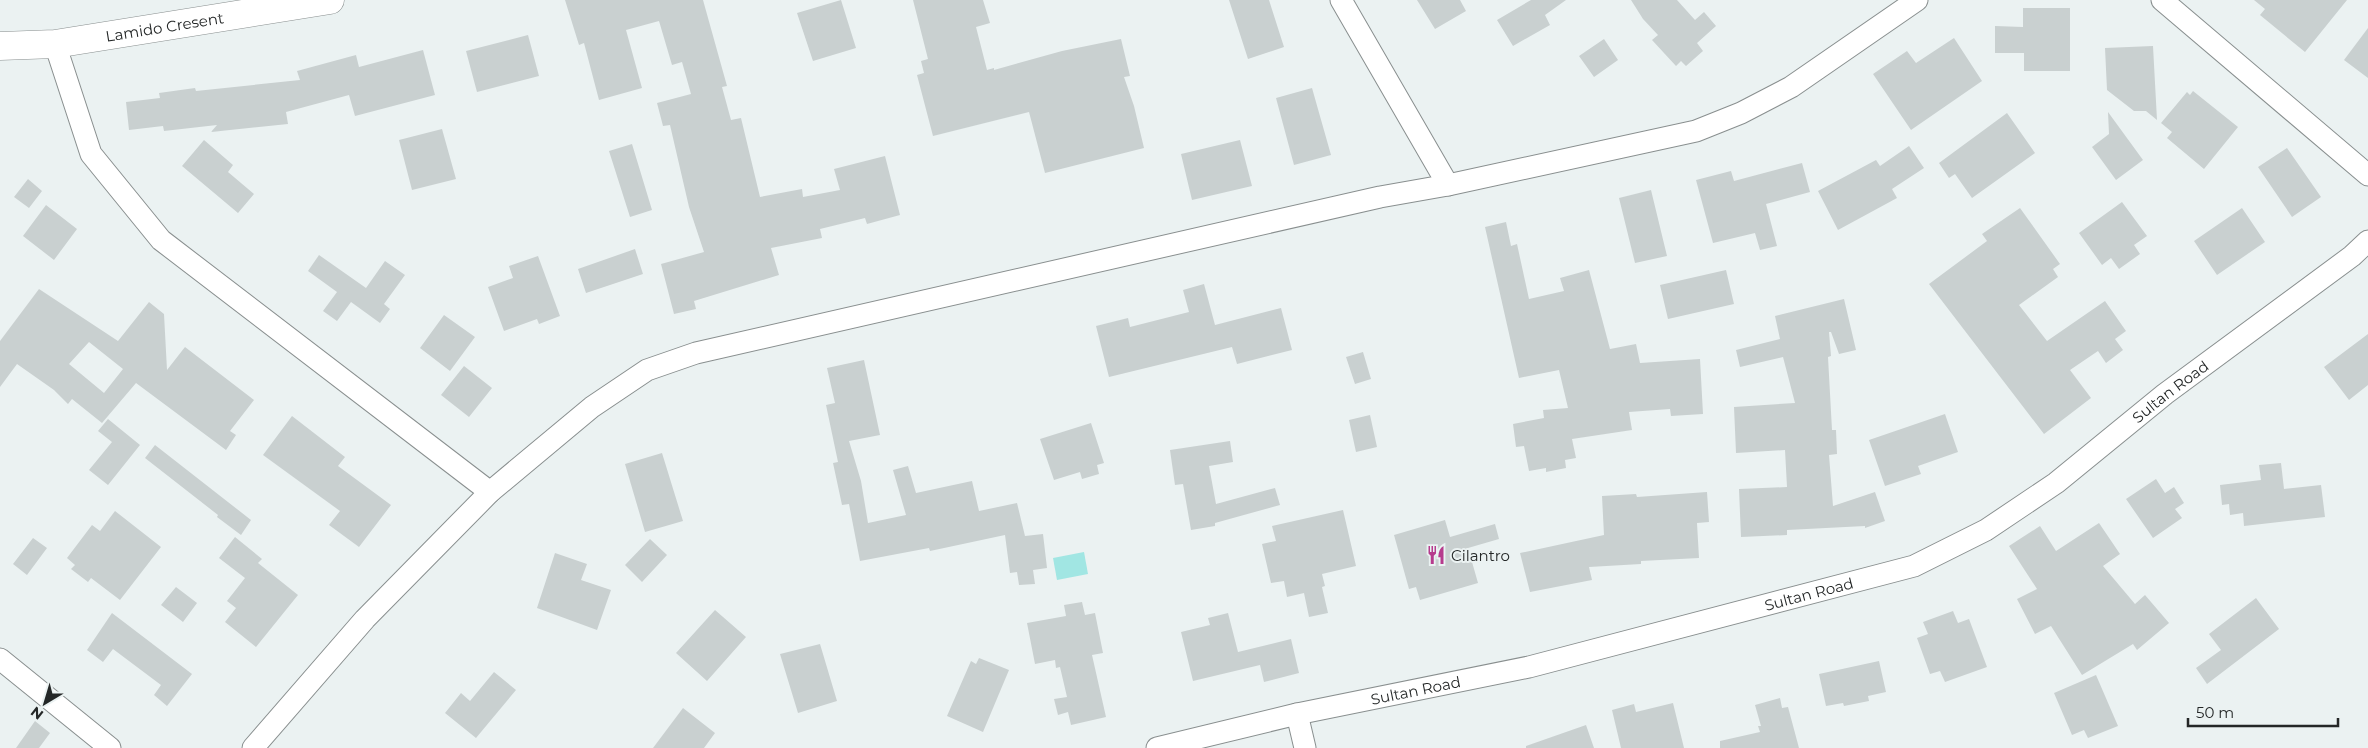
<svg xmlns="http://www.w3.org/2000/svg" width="2368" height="748" viewBox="0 0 2368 748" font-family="Montserrat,sans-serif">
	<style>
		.water { fill: #a1e6e3 }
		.building { fill: #c9d0d0; fill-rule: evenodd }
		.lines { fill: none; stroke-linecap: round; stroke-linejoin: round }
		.street-casing { stroke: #898f8f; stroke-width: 23 }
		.secondary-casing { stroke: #898f8f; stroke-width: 29 }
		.street { stroke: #fff; stroke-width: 21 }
		.secondary { stroke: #fff; stroke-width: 28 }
		.labels { text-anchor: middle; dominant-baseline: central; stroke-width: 4; stroke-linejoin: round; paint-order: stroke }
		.street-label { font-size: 15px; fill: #242727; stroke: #ebf2f2 }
		.poi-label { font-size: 15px; fill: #242727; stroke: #ebf2f2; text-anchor: start }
	</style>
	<rect width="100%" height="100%" fill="#ebf2f2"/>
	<path class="water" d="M1084 552 1088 574 1057 580 1053 558Z"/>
	<path class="building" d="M565 0H703L727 86 722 87 731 120 741 118 760 197 802 189 803 197 840 190 834 169 885 156 900 215 867 224 865 218 820 229 822 238 771 248 779 275 694 301 696 309 674 314 661 264 704 252 689 207 670 125 663 126 657 103 691 94 682 62 672 65 659 21 626 30 642 88 599 100 584 43 579 45Z
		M841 0 856 48 813 61 797 13Z
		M913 0H983L990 23 976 27 987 70 994 68V70L1062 51 1121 39 1130 76 1124 77 1134 106 1144 148 1045 173 1029 112 933 136 917 75 924 73 921 61 928 59Z
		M1229 0H1269L1284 47 1248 59Z
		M1417 0H1460L1466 11 1435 29Z
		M1531 0H1566L1545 15 1550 25 1513 46 1497 20Z
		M1631 0H1677L1695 20 1704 12 1716 26 1697 43 1703 51 1686 66 1681 61 1676 66 1652 40 1658 35 1643 19Z
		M2254 0H2347L2305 52 2260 15 2265 9Z
		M2023 8H2070V71H2024V53H1995V26L2023 27Z
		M2368 28V78L2344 60Z
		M528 35 539 76 477 92 466 51Z
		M1954 38 1982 81 1911 130 1873 74 1907 51 1916 63Z
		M1604 39 1618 60 1594 77 1579 56Z
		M2153 46 2157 120 2146 111H2134L2107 90 2105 48Z
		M423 50 435 95 355 116 349 95 286 112 288 124 211 132 217 125 164 131 163 126 129 130 126 102 160 98 159 93 195 88 196 91 300 80 297 71 356 55 359 67Z
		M1312 88 1331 155 1294 165 1276 98Z
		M2193 91 2238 127 2204 169 2167 138 2172 132 2161 123 2187 92 2190 95Z
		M2108 112 2143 160 2116 180 2092 147 2109 134Z
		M2007 113 2035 153 1972 198 1955 174 1949 178 1939 163Z
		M442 129 456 179 412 190 399 140Z
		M204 140 233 165 228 172 254 194 238 213 182 166Z
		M1240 140 1252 186 1192 200 1181 154Z
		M632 144 652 210 630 217 609 151Z
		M1909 146 1924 168 1892 189 1897 198 1838 230 1818 191 1876 160 1880 166Z
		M2287 148 2321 197 2292 217 2258 167Z
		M1802 163 1810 192 1766 204 1777 246 1760 250 1755 233 1713 243 1696 180 1731 171 1734 181Z
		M28 179 42 191 29 208 14 197Z
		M1651 190 1667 256 1635 263 1619 198Z
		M2122 202 2147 236 2134 245 2140 254 2119 269 2111 258 2102 265 2079 233Z
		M46 205 77 229 54 260 23 236Z
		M2020 208 2060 264 2053 269 2058 277 2019 305 2047 341 2105 301 2126 331 2115 339 2123 350 2106 363 2098 351 2070 370 2091 398 2044 434 1929 284 1987 241 1982 234Z
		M2242 208 2265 242 2217 275 2194 241Z
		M1506 222 1511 246 1517 244 1529 299 1564 291 1560 278 1589 270 1610 349 1636 344 1640 363 1700 359 1703 414 1671 416 1670 409 1629 412 1632 430 1572 439 1576 458 1565 460 1566 468 1546 472V468L1529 471 1524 446 1516 447 1513 424 1544 418 1543 410 1568 408 1559 370 1519 378 1485 227Z
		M635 249 643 274 586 293 578 269Z
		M319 255 366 288 385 261 405 275 384 304 390 309 380 323 351 302 337 321 323 311 337 292 308 271Z
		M538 256 560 316 539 324 537 319 504 331 488 287 513 278 509 266Z
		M1726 270 1734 304 1668 319 1660 285Z
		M1204 284 1215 325 1281 308 1292 350 1237 364 1232 347 1109 377 1096 326 1128 318 1130 327 1189 312 1183 290Z
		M39 289 118 341 149 302 164 314 167 370 185 347 254 400 230 431 236 435 226 450 136 383 102 423 72 399 68 404 54 390 17 364 0 387V341ZM89 342 123 369 104 393 69 364Z
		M1844 299 1856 350 1839 354 1831 332H1829L1831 356 1828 357 1832 430H1836L1837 454 1829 455 1833 506 1875 492 1885 521 1865 528V526L1787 530V535L1741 537 1739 489 1787 487 1785 450 1736 453 1734 407 1795 403 1783 357 1740 367 1736 350 1780 339 1775 316Z
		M444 315 475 337 450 371 420 348Z
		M2368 334V385L2349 400 2324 367Z
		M1363 352 1371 379 1355 384 1346 357Z
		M864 360 880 435 849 441 861 481 868 523 906 515 893 470 908 466 916 493 972 481 979 511 1017 503 1025 536 1043 534 1047 568 1033 570 1035 584 1019 585 1017 572 1010 573 1005 535 930 551 929 548 860 561 849 504 842 505 833 463 838 462 826 405 835 403 827 368Z
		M464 366 492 388 469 417 441 395Z
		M1945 414 1958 452 1918 466 1921 474 1885 486 1869 440Z
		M1370 415 1377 447 1356 452 1349 420Z
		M292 416 345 457 338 466 391 505 359 547 329 525 340 511 263 455Z
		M108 419 140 445 108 485 89 470 112 442 98 431Z
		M1091 423 1104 463 1097 465 1099 474 1082 479 1080 472 1054 480 1040 439Z
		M1230 441 1233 462 1209 466 1216 504 1275 488 1280 505 1215 523V526L1191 530 1183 484 1175 485 1170 450Z
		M155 445 251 520 241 535 217 517 218 515 145 458Z
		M662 453 683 521 645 532 625 464Z
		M2281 463 2284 489 2321 485 2325 517 2244 526 2243 513 2230 515 2229 504 2222 505 2220 485 2261 480 2259 465Z
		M2156 479 2165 493 2174 487 2184 503 2175 509 2182 518 2153 538 2126 499Z
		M1707 492 1709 522 1697 523 1699 558 1641 561V564L1589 567 1592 580 1530 592 1520 553 1604 535 1602 496 1636 494 1637 497Z
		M1343 510 1356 566 1322 574 1325 586 1322 587 1328 613 1309 617 1304 593 1287 597 1284 581 1271 583 1262 544 1276 541 1272 526Z
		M115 511 161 547 120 600 91 578 88 582 71 569 75 565 67 558 92 525 100 531Z
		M1445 520 1450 537 1495 524 1499 539 1468 548 1478 583 1420 600 1416 587 1409 589 1394 535Z
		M2099 523 2120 554 2103 566 2135 604 2145 595 2169 623 2137 650 2133 644 2082 675 2051 626 2035 634 2017 599 2037 589 2009 546 2040 526 2056 551Z
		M235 537 262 559 258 563 298 595 256 647 225 622 236 608 227 601 245 578 219 558Z
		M33 538 47 548 27 575 13 564Z
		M650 539 667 555 642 582 625 565Z
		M555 553 587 564 581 580 611 590 597 630 537 608Z
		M176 587 197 603 183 622 161 605Z
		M2256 598 2279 629 2207 684 2196 668 2221 650 2209 634Z
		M1082 602 1085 615 1095 613 1103 653 1092 655 1106 717 1071 725 1068 712 1058 715 1054 699 1067 697 1060 667 1056 668 1055 660 1035 664 1027 623 1066 616 1064 605Z
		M715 610 746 637 707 681 676 653Z
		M1953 611 1958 623 1969 619 1987 667 1945 682 1940 671 1930 674 1917 638 1928 634 1923 622Z
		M112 613 192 674 167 706 154 695 161 685 113 649 103 662 87 650Z
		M1228 613 1238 652 1291 639 1299 673 1264 682 1260 665 1193 681 1181 632 1210 625 1208 618Z
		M820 644 837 701 798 713 780 654Z
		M979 658 1009 670 983 732 947 716 971 661 976 664Z
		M1879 661 1886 692 1868 696 1869 701 1844 706 1843 703 1826 706 1819 674Z
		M494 672 516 690 476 738 445 713 461 693 470 701Z
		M2096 675 2118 726 2088 738 2084 730 2072 735 2054 693Z
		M1780 698 1782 708 1788 707 1799 748H1720V741L1760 732 1758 726H1761L1755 705Z
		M1673 703 1684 748H1621L1612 710 1634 704 1636 712Z
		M683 708 715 733 704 748H653Z
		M35 721 50 733 39 748H16Z
		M1586 725 1594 748H1526V746Z"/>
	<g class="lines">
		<g class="street-casing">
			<g id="street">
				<path d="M1341 0 1448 185"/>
				<path d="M2162 0 2368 175"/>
				<path d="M55 44 91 154 161 240 490 492"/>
				<path d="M0 659 110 748"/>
				<path d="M1297 714 1305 748"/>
				<path d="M253 748 365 619 490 492 592 407 647 370 696 353 1380 197 1448 185 1696 131 1741 113 1791 87 1917 0"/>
				<path id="s1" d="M1157 748 1297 714 1529 667 1914 566 1986 530 2056 483 2165 394 2352 256 2368 241"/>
			</g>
		</g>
		<g class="secondary-casing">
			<g id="secondary">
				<path id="s2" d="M0 46 55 44 330 0"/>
			</g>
		</g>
		<use href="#street" class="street"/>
		<use href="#secondary" class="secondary"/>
	</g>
	<defs>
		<g id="restaurant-bare" transform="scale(1.5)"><path d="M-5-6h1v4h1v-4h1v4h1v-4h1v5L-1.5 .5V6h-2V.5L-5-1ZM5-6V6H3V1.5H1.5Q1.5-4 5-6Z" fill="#b63b8d" stroke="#ebf2f2" stroke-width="2.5" paint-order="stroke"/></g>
	</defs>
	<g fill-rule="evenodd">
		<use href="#restaurant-bare" x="1436" y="555"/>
	</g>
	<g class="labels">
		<g class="street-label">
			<text stroke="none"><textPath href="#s2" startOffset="166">Lamido Cresent</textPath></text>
			<text stroke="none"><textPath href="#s1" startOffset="1090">Sultan Road</textPath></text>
			<text stroke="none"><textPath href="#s1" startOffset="670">Sultan Road</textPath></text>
			<text stroke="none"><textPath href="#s1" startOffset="265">Sultan Road</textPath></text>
		</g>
		<g class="poi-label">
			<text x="1451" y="555">Cilantro</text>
		</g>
	</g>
	<g transform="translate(45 703) rotate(218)" stroke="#ebf2f2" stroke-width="4" paint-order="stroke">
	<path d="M0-4L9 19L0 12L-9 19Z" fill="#242727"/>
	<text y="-8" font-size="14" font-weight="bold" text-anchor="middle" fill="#242727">N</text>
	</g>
	<path d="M2188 718v8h150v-8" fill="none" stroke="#242727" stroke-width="2.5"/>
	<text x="2196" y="718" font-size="15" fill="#242727" stroke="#ebf2f2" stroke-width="4" paint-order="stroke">50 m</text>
</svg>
